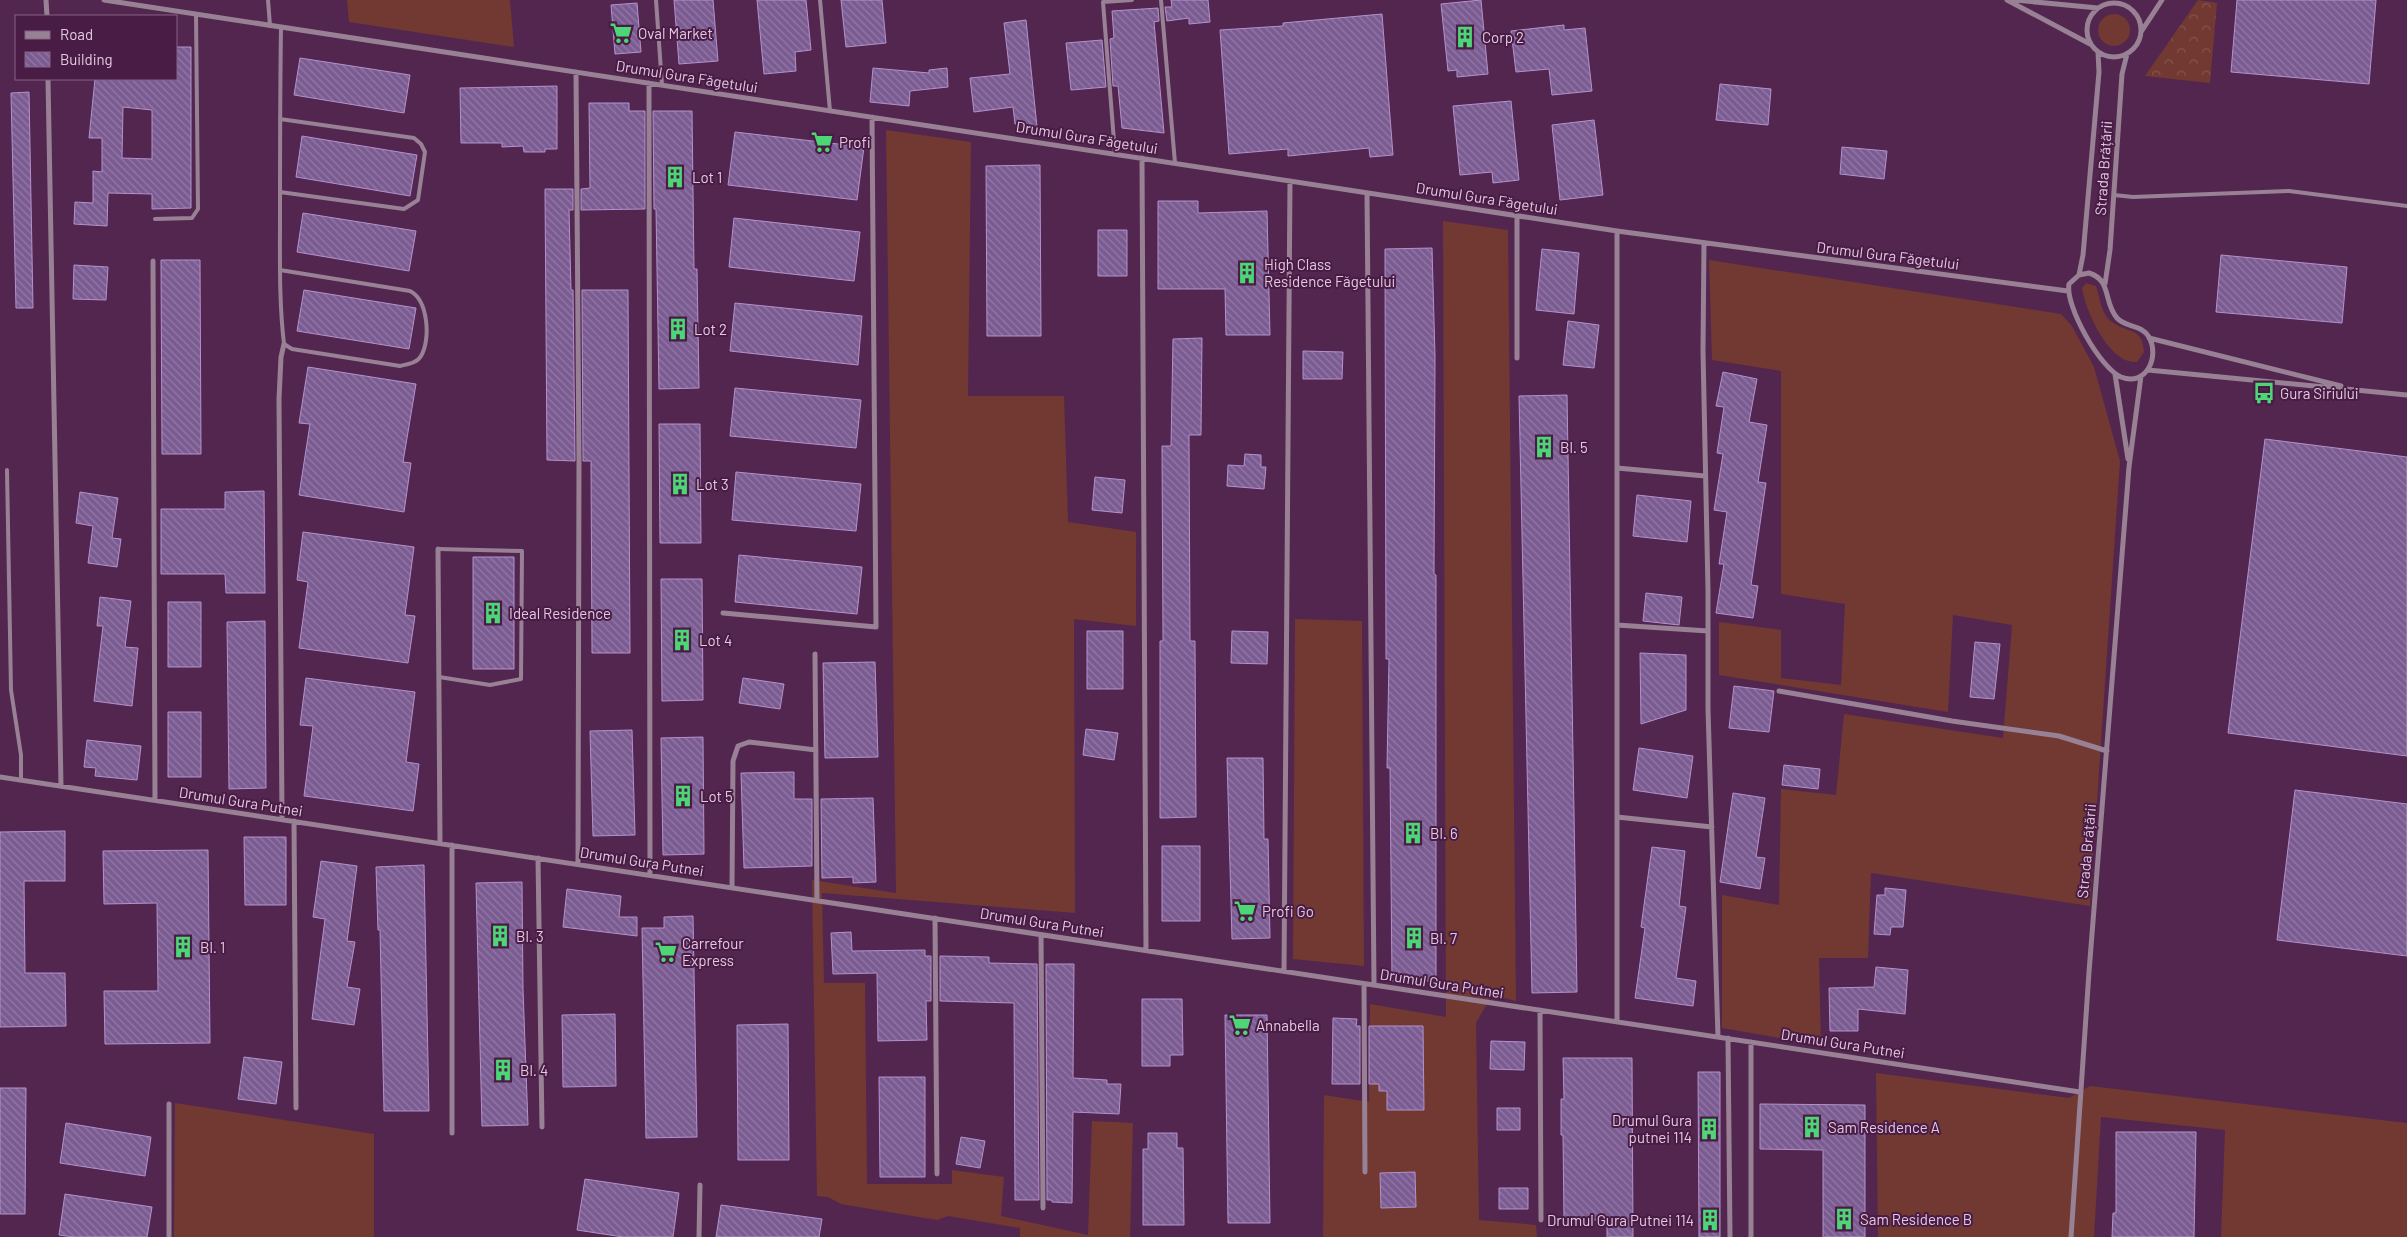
<svg xmlns="http://www.w3.org/2000/svg" width="2407" height="1237" viewBox="0 0 2407 1237" font-family="Barlow,sans-serif">
	<style>
		.grass { fill: #713931 }
		.forest { fill: url(#forest-crowns) }
		.building { fill: url(#building-back-hatch); stroke: #b392cc; fill-rule: evenodd }
		.lines { fill: none; stroke-linecap: round; stroke-linejoin: round }
		.service { stroke: #988195; stroke-width: 4 }
		.minor { stroke: #988195; stroke-width: 5 }
		.labels { text-anchor: middle; dominant-baseline: central; stroke-width: 4; stroke-linejoin: round; paint-order: stroke }
		.poi-label { font-size: 15px; fill: #e4c8e1; stroke: #481c45; text-anchor: start }
		.street-label { font-size: 15px; fill: #e4c8e1; stroke: #481c45 }
	</style>
	<defs>
		<pattern id="forest-crowns" width="20" height="18" patternUnits="userSpaceOnUse" patternTransform="scale(1.25)"><rect width="20" height="18" fill="#713931"/><path d="M2 6a3 3 0 1 1 6 0M12 15a3 3 0 1 1 6 0" fill="none" stroke="#85544f"/></pattern>
		<pattern id="building-back-hatch" width="6" height="6" patternUnits="userSpaceOnUse" patternTransform="scale(1.25)"><rect width="6" height="6" fill="#7b5c92"/><path d="M-1 5l2 2M0 0l6 6M5-1l2 2" fill="none" stroke="#9479a6"/></pattern>
	</defs>
	<rect width="100%" height="100%" fill="#532650"/>
	<path class="grass" d="M347 0H510L514 47 349 22Z
		M2098 30a16 16 0 1 1 32 0a16 16 0 1 1-32 0Z
		M886 130 971 142 968 396H1064L1068 522 1136 532V626L1074 619 1075 913 822 893 824 983H865L867 1184H952V1170L1004 1177 1001 1216 1088 1235 1092 1121 1133 1123 1130 1237H1020V1228L948 1216 937 1220 841 1204 828 1197 817 1196 812 880 896 893Z
		M1443 221 1508 230 1516 1001 1492 995 1476 1023 1479 1220 1536 1225 1537 1237H1323L1324 1095 1369 1102 1370 1004 1446 1017Z
		M1709 260 2061 314 2072 326 2094 367 2120 461 2090 906 1871 873 1868 958H1819L1821 1045 1722 1028V895L1779 905 1781 789 1836 795 1844 714 2003 738 2012 625 1953 615 1948 712 1719 675V622L1781 630V678L1841 685 1845 604 1781 594V371L1712 360Z
		M2086 283 2096 286C2100 298 2101 314 2112 322 2128 334 2142 326 2144 352L2137 362C2109 364 2086 312 2082 288Z
		M1295 619 1362 621 1364 966 1293 959Z
		M1876 1073 2069 1098 2090 1086 2407 1123V1237H2221L2225 1130 2101 1117 2094 1237H1878Z
		M175 1103 374 1134V1237H174Z"/>
	<path class="forest" d="M2198 0 2217 3 2210 83 2145 76Z"/>
	<path class="building" d="M674 0H713L718 61 679 64Z
		M757 0H806L811 50 795 52 796 71 764 74Z
		M841 0H882L886 43 846 47Z
		M1171 0H1208L1210 22 1189 24V18L1167 21 1165 7H1172Z
		M1481 0 1488 74 1457 77V70L1448 71 1441 4Z
		M2237 0H2376L2369 84 2231 72Z
		M637 3 641 52 615 54 611 5Z
		M1158 8 1159 21 1154 22 1164 133 1122 128 1118 86H1113L1110 39 1114 38 1112 11Z
		M1382 14 1393 155 1370 157 1369 148 1288 156V149L1229 154 1220 30 1283 26V23Z
		M1026 20 1037 127 1015 124 1013 107 974 112 970 78 1010 74 1004 23Z
		M1564 25V30L1585 28 1592 91 1552 95 1549 69 1516 72 1511 31Z
		M1102 40 1106 87 1071 90 1066 43Z
		M176 47H191V208L152 209V194L108 193 107 226 74 224 75 202 93 203V171L102 172V138H89L95 79H176ZM123 107 152 110V159L122 158Z
		M300 58 410 75 404 113 294 95Z
		M873 68 929 73V70L947 68 948 87 910 91 909 106 870 102Z
		M1720 84 1771 89 1768 125 1716 120Z
		M557 86V149H545V152H524L523 146 502 147V143H461L460 88Z
		M29 92 33 308H16L11 93Z
		M1511 101 1519 180 1493 183 1492 172 1460 175 1453 106Z
		M589 103H629V111H645V209L581 210V189L590 188Z
		M653 111H692L694 269H697L699 388 659 389 656 209H654Z
		M1594 120 1603 195 1560 200 1552 125Z
		M735 132 864 147 857 200 728 185Z
		M302 136 417 155 410 196 296 177Z
		M1842 147 1887 151 1884 179 1840 174Z
		M1040 165 1041 336H987L986 166Z
		M545 189H573V210H569L571 290H573L575 461 547 460Z
		M1158 201H1198V213L1267 211 1270 335H1226L1225 289H1158Z
		M303 213 416 231 409 271 297 252Z
		M734 218 860 232 854 281 729 267Z
		M1098 230H1127V276H1098Z
		M1432 248 1435 356 1434 574 1436 575V981H1392L1390 768H1387L1389 659H1386L1385 249Z
		M1542 249 1579 253 1574 314 1536 310Z
		M2221 255 2347 267 2342 323 2216 312Z
		M161 260H200L201 454H162Z
		M74 265 108 267 106 300 73 299Z
		M304 290 416 308 409 349 297 331Z
		M582 290H628L630 653H592L591 461H583Z
		M735 303 862 316 858 365 730 351Z
		M1568 321 1599 325 1594 368 1563 365Z
		M1202 338 1201 435H1189L1190 641H1195L1196 817 1160 818V641H1163L1162 446H1171L1173 339Z
		M1303 351 1343 352 1342 379H1303Z
		M308 367 416 384 403 462 411 463 404 512 299 495 310 424 299 423Z
		M1723 372 1757 379 1749 422 1767 425 1758 482 1766 483 1751 585 1758 586 1753 618 1716 613 1724 564H1719L1727 512 1714 510 1723 454 1717 453 1724 407 1716 406Z
		M735 388 861 400 856 448 730 436Z
		M1567 395 1577 992 1532 993 1519 396Z
		M659 424H700L701 543H660Z
		M2265 439 2407 457V756L2228 733Z
		M1245 454 1261 455V467H1266L1264 489 1227 486 1228 465 1244 466Z
		M736 472 861 484 856 531 732 520Z
		M1095 477 1125 480 1122 513 1092 510Z
		M264 491 265 593H226L225 574H161V509H225V492Z
		M80 492 118 498 112 538 121 539 117 567 88 563 93 526 76 523Z
		M1637 495 1691 501 1687 542 1633 536Z
		M303 532 414 547 405 615 415 616 408 663 299 648 308 582 297 580Z
		M739 555 862 567 857 614 735 602Z
		M473 557H514V669H473Z
		M661 579H702L703 700 662 701Z
		M1646 593 1682 597 1679 625 1643 621Z
		M100 597 131 601 125 647 138 648 132 706 94 701 103 626H97Z
		M168 602H201V667H168Z
		M265 621 266 788 229 789 227 622Z
		M1087 631H1123V689H1087Z
		M1232 631 1268 632 1267 664 1231 663Z
		M1975 642 2000 644 1994 699 1970 697Z
		M1640 653 1686 655V710L1641 724Z
		M875 662 878 757 825 758 823 663Z
		M306 678 415 692 406 762 419 764 413 811 304 796 313 726 300 725Z
		M743 678 784 684 780 709 739 703Z
		M1734 686 1774 691 1769 732 1729 728Z
		M168 712H201V777H168Z
		M1086 729 1118 733 1114 760 1083 755Z
		M632 730 635 835 593 836 590 731Z
		M703 737 704 854 663 855 661 738Z
		M87 740 141 746 137 780 95 776 96 768 84 767Z
		M1639 748 1693 756 1687 798 1633 790Z
		M1227 758H1263L1264 839H1268L1270 938 1232 939Z
		M1784 765 1820 769 1818 789 1782 785Z
		M794 772V799H812V866L744 868 741 773Z
		M2295 790 2407 804V956L2277 940Z
		M1733 793 1765 798 1756 857 1765 858 1760 889 1720 882Z
		M873 798 876 882 853 883V877L822 878 821 799Z
		M65 831V881H24L25 973H65L66 1026 0 1027V832Z
		M244 837H286V905H245Z
		M1162 846H1200V921H1162Z
		M1652 847 1685 851 1679 906 1686 907 1676 978 1696 981 1693 1006 1635 998 1645 928 1641 927Z
		M208 850 210 1043 105 1044 104 991H158L157 903 104 904 103 851Z
		M321 861 357 866 347 941 355 942 347 987 360 989 354 1025 312 1019 325 919 313 917Z
		M424 865 429 1111H384L380 930H378L376 867Z
		M522 882 523 989 528 1125 482 1126 476 883Z
		M1885 888 1906 890 1903 927H1891L1890 935 1874 934 1877 895H1885Z
		M567 889 621 896 619 917H637V936L563 927Z
		M693 916 697 1137 646 1138 642 928H664V917Z
		M851 932 852 951 925 950V956H931V1001H926L927 1040 878 1041 877 973 833 974 831 933Z
		M940 956 989 957V963L1037 964 1039 1200H1015L1014 1003 940 1001Z
		M1046 964H1074L1073 1078 1107 1080V1084H1121L1119 1114 1073 1112 1072 1203 1052 1202V1200H1047Z
		M1876 967 1908 970 1905 1014 1858 1009V1031H1830L1829 988 1874 987Z
		M1142 999H1182L1183 1055H1170V1066H1142Z
		M615 1014 616 1086 563 1087 562 1015Z
		M1225 1015H1267L1270 1223H1228Z
		M1333 1018 1357 1019 1356 1026H1360V1084H1332Z
		M788 1024 789 1160H738L737 1025Z
		M1369 1026H1423L1424 1110H1387V1091H1379V1084H1369Z
		M1491 1041 1525 1042 1524 1070 1490 1069Z
		M244 1057 282 1062 276 1104 238 1099Z
		M1563 1058H1632L1633 1237H1607V1220H1564L1563 1135H1561V1099H1564Z
		M1698 1072H1720V1237H1699Z
		M879 1077H925V1177H880Z
		M0 1088H26L25 1214H0Z
		M1760 1104 1865 1105V1237H1823V1150L1760 1149Z
		M1497 1108H1520V1130H1497Z
		M66 1123 151 1137 145 1176 60 1163Z
		M2116 1132H2196L2194 1237H2112L2113 1213H2116Z
		M1148 1133H1177V1148H1183L1184 1225H1143V1149H1148Z
		M961 1137 985 1141 980 1168 956 1164Z
		M1415 1172 1416 1207 1381 1208 1380 1173Z
		M585 1179 679 1193 673 1237H623L577 1230Z
		M1499 1188H1528V1209H1499Z
		M65 1194 152 1207 147 1237H73L59 1235Z
		M721 1205 822 1219 819 1237H716Z"/>
	<g class="lines">
		<path class="service" d="M268 0 270 26
			M656 0 662 85
			M820 0 830 111
			M1161 0 1175 163
			M280 119 414 138 421 144 425 152 418 200 404 209 280 192
			M1115 154 1103 2 1132 0
			M2114 195 2133 197 2289 191 2407 206
			M155 219 192 218 198 209 196 14
			M280 270 410 291C428 300 431 339 421 356 417 363 408 364 400 366L292 349 284 344C279 302 280 260 280 218 280 155 280 91 281 27
			M7 470 11 690 21 755V780
			M438 549 522 551 521 679 490 685 439 677"/>
		<path class="minor" d="M46 0 47 16
			M104 0 1617 231 2068 291
			M2007 0 2090 44
			M2015 0 2098 8
			M2087 30a27 27 0 1 1 54 0a27 27 0 1 1-54 0Z
			M2141 32 2162 0
			M576 72 579 461 578 864
			M48 79 61 786
			M649 83 650 875
			M1142 158 1146 950
			M1367 193 1374 985
			M1517 215V358
			M1704 243 1703 351 1708 590V709L1718 1037
			M153 261 155 800
			M2089 273C2112 280 2103 302 2117 318 2126 328 2141 324 2149 337 2160 357 2146 387 2121 377 2100 368 2065 306 2069 284L2079 275Z
			M2079 275 2083 255 2099 72 2098 52
			M2105 284 2110 250 2122 74 2127 54
			M2149 338 2341 386
			M2148 370 2407 395
			M2115 374 2128 459
			M1617 468 1705 476
			M438 549 440 843
			M723 613 876 627 872 117
			M1617 625 1708 631
			M815 654 817 901
			M1779 691 1952 721 2059 736 2107 751
			M0 777 2080 1092
			M1617 817 1712 827
			M282 820 279 399 281 357 284 344
			M294 821 296 1108
			M538 858 542 1127
			M732 888 733 761 738 746 749 742 816 750
			M935 918 937 1174
			M1041 935 1043 1208
			M1284 971 1290 181
			M1364 984 1365 1172
			M1540 1010 1541 1220
			M1617 1022V231
			M1728 1038 1730 1237
			M169 1104V1237
			M452 1133V845
			M699 1237 700 1185
			M1751 1237V1042
			M2071 1237 2089 972 2129 467 2141 376"/>
	</g>
	<defs>
		<g id="supermarket-bare" transform="scale(1.725)"><path d="M-6-5.5h2.5l.6 2H6L4.5 2H-2.5L-4.4-4H-6ZM-1.5 3.2a1.3 1.3 0 1 0 .1 0ZM3 3.2a1.3 1.3 0 1 0 .1 0Z" fill="#4dd676" stroke="#481c45" stroke-width="2.5" paint-order="stroke"/></g>
		<g id="building-bare" transform="scale(1.725)"><path d="M-4-6H4V6H1V3H-1V6H-4ZM-2.5-4.3h1.7v1.8h-1.7ZM.8-4.3h1.7v1.8H.8ZM-2.5-1h1.7V.8h-1.7ZM.8-1h1.7V.8H.8Z" fill="#4dd676" stroke="#481c45" stroke-width="2.5" paint-order="stroke"/></g>
		<g id="bus-bare" transform="scale(1.725)"><path d="M-5-6H5V4H4V6H2V4H-2V6H-4V4H-5ZM-3.5-4V0h7V-4ZM-3.5 1.2v1.5H-2V1.2ZM2 1.2v1.5H3.5V1.2Z" fill="#4dd676" stroke="#481c45" stroke-width="2.5" paint-order="stroke"/></g>
	</defs>
	<g fill-rule="evenodd">
		<use href="#supermarket-bare" x="621" y="33"/>
		<use href="#building-bare" x="1465" y="37"/>
		<use href="#supermarket-bare" x="822" y="142"/>
		<use href="#building-bare" x="675" y="177"/>
		<use href="#building-bare" x="1247" y="273"/>
		<use href="#building-bare" x="678" y="329"/>
		<use href="#bus-bare" x="2264" y="393"/>
		<use href="#building-bare" x="1544" y="447"/>
		<use href="#building-bare" x="680" y="484"/>
		<use href="#building-bare" x="493" y="613"/>
		<use href="#building-bare" x="682" y="640"/>
		<use href="#building-bare" x="683" y="796"/>
		<use href="#building-bare" x="1413" y="833"/>
		<use href="#supermarket-bare" x="1245" y="911"/>
		<use href="#building-bare" x="500" y="936"/>
		<use href="#building-bare" x="1414" y="938"/>
		<use href="#building-bare" x="183" y="947"/>
		<use href="#supermarket-bare" x="666" y="952"/>
		<use href="#supermarket-bare" x="1240" y="1025"/>
		<use href="#building-bare" x="503" y="1070"/>
		<use href="#building-bare" x="1812" y="1127"/>
		<use href="#building-bare" x="1709" y="1129"/>
		<use href="#building-bare" x="1844" y="1219"/>
		<use href="#building-bare" x="1710" y="1220"/>
	</g>
	<g class="labels">
		<g class="poi-label">
			<text x="638" y="33">Oval Market</text>
			<text x="1482" y="37">Corp 2</text>
			<text x="839" y="142">Profi</text>
			<text x="692" y="177">Lot 1</text>
			<text x="1264" y="264">High Class<tspan x="1264" dy="17">Residence Făgetului</tspan></text>
			<text x="694" y="329">Lot 2</text>
			<text x="2280" y="393">Gura Siriului</text>
			<text x="1560" y="447">Bl. 5</text>
			<text x="696" y="484">Lot 3</text>
			<text x="509" y="613">Ideal Residence</text>
			<text x="699" y="640">Lot 4</text>
			<text x="700" y="796">Lot 5</text>
			<text x="1430" y="833">Bl. 6</text>
			<text x="1262" y="911">Profi Go</text>
			<text x="516" y="936">Bl. 3</text>
			<text x="1430" y="938">Bl. 7</text>
			<text x="682" y="943">Carrefour<tspan x="682" dy="17">Express</tspan></text>
			<text x="200" y="947">Bl. 1</text>
			<text x="1256" y="1025">Annabella</text>
			<text x="520" y="1070">Bl. 4</text>
			<text x="1692" y="1120" text-anchor="end">Drumul Gura<tspan x="1692" dy="17">putnei 114</tspan></text>
			<text x="1828" y="1127">Sam Residence A</text>
			<text x="1860" y="1219">Sam Residence B</text>
			<text x="1694" y="1220" text-anchor="end">Drumul Gura Putnei 114</text>
		</g>
		<g class="street-label">
			<text transform="translate(687 76) rotate(9)">Drumul Gura Făgetului</text>
			<text transform="translate(1087 137) rotate(9)">Drumul Gura Făgetului</text>
			<text transform="translate(2103 168) rotate(-86)">Strada Brățării</text>
			<text transform="translate(1487 198) rotate(9)">Drumul Gura Făgetului</text>
			<text transform="translate(1888 255) rotate(7)">Drumul Gura Făgetului</text>
			<text transform="translate(241 801) rotate(9)">Drumul Gura Putnei</text>
			<text transform="translate(2086 851) rotate(-85)">Strada Brățării</text>
			<text transform="translate(642 861) rotate(9)">Drumul Gura Putnei</text>
			<text transform="translate(1042 922) rotate(9)">Drumul Gura Putnei</text>
			<text transform="translate(1442 983) rotate(9)">Drumul Gura Putnei</text>
			<text transform="translate(1843 1043) rotate(9)">Drumul Gura Putnei</text>
		</g>
	</g>
	<rect x="15" y="15" width="162" height="65" fill="#481c45" stroke="#866183"/>
	<rect x="25" y="31" width="25" height="8" fill="#988195" stroke="#866183"/>
	<text x="60" y="40" font-size="15" fill="#e4c8e1">Road</text>
	<rect x="25" y="52" width="25" height="15" fill="url(#building-back-hatch)" stroke="#866183"/>
	<text x="60" y="65" font-size="15" fill="#e4c8e1">Building</text>
</svg>
